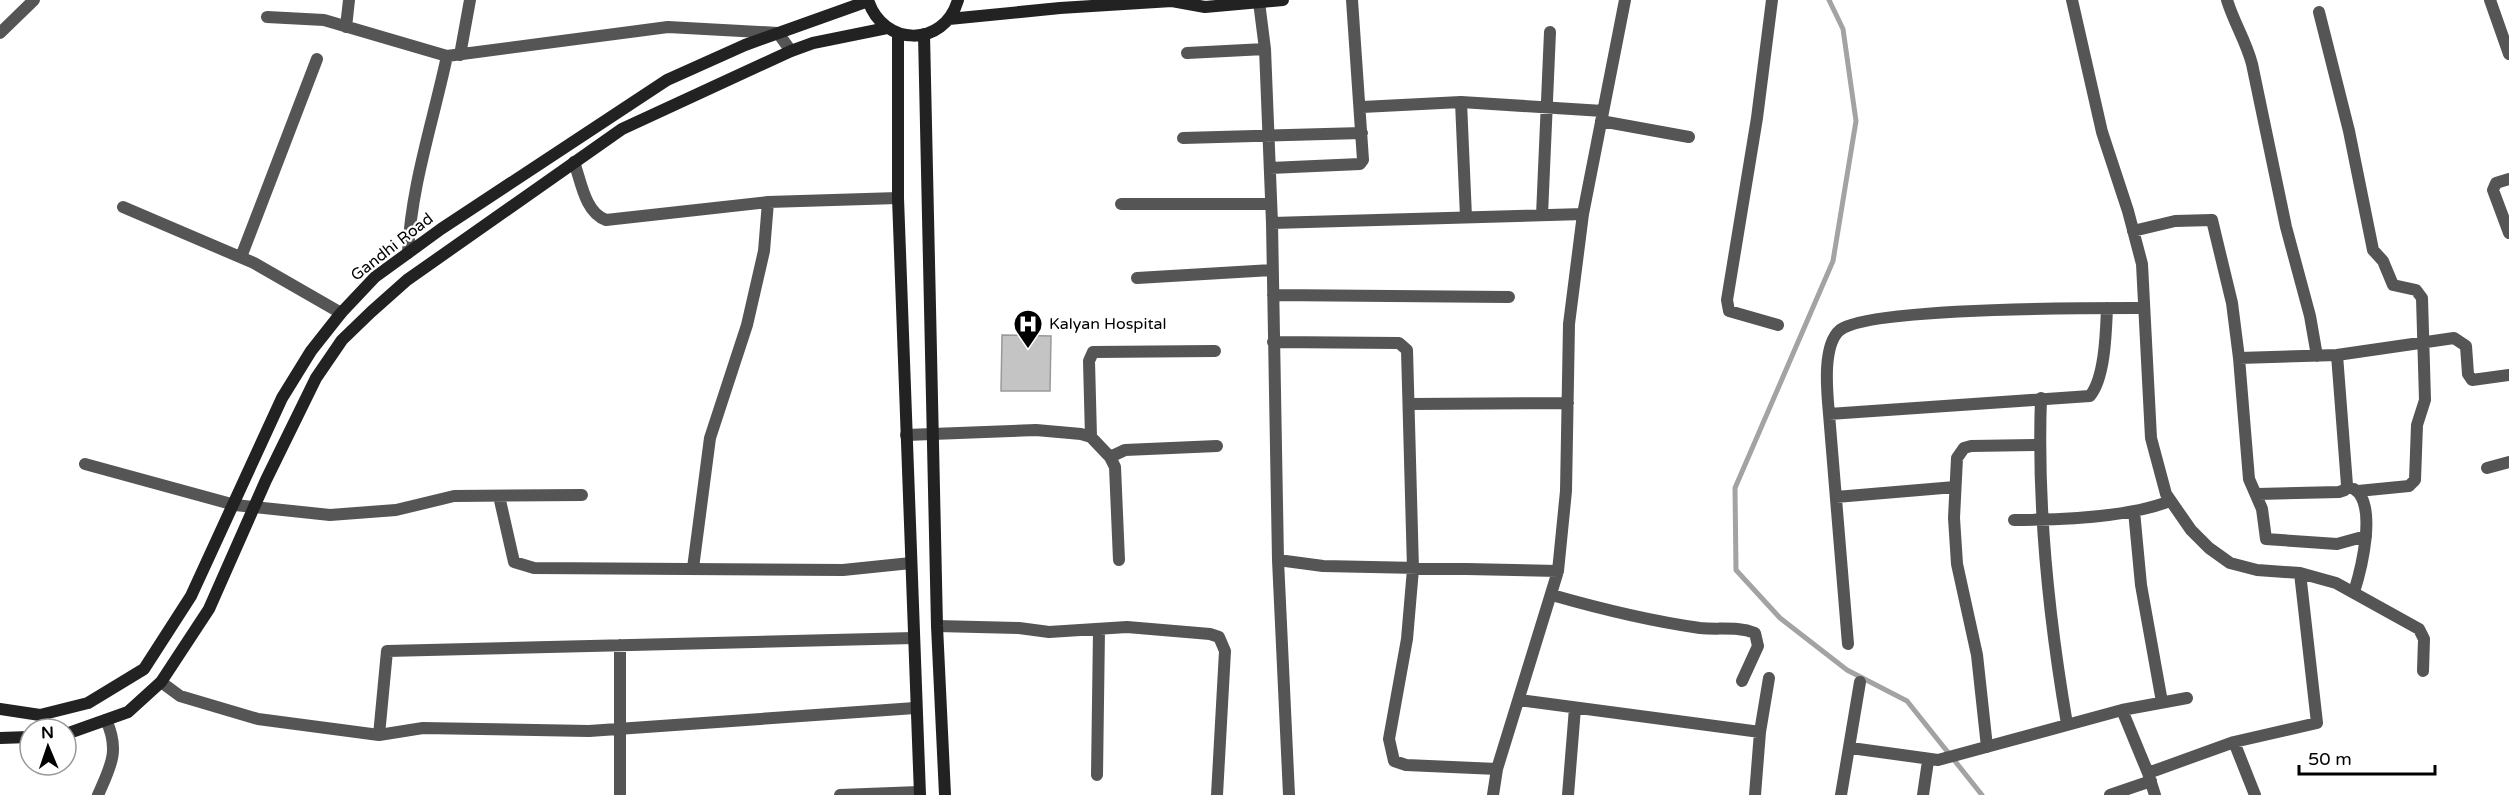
<svg xmlns="http://www.w3.org/2000/svg" width="2509" height="795" viewBox="0 0 2509 795" font-family="'Varela Round',sans-serif">
	<style>
		.lines { fill: none; stroke-linecap: round; stroke-linejoin: round }
		.stream { stroke: #a3a3a3; stroke-width: 5 }
		.building { fill: #c4c4c4; stroke: #999; stroke-width: 1.5 }
		.street { stroke: #555; stroke-width: 12 }
		.secondary { stroke: #222; stroke-width: 12 }
		.labels { text-anchor: middle; dominant-baseline: central; stroke-width: 4.5; stroke-linejoin: round; paint-order: stroke }
		.street-label { font-size: 16px; fill: #000; stroke: #fff }
		.poi-label { font-size: 16px; fill: #000; stroke: #fff; text-anchor: start }
	</style>
	<rect width="100%" height="100%" fill="#fff"/>
	<g class="lines">
		<path class="stream" d="M1829 0 1843 29 1856 121 1833 261 1735 488 1736 570 1780 618 1847 670 1907 701 1982 795"/>
	</g>
	<path class="building" d="M1002 335 1051 336 1050 391H1001Z"/>
	<g class="lines">
		<path class="street" d="M1772 0 1757 118 1727 300 1729 311 1778 325
			M2072 0 2102 132 2128 211 2142 264 2151 438 2166 494 2191 530 2209 548 2230 563 2257 570 2300 573 2336 583 2419 629 2424 639 2423 671
			M2227 0C2234 23 2246 41 2252 64L2286 227 2310 316 2317 356
			M2490 0 2509 54
			M1259 2 1265 49 1272 223 1278 560 1323 566 1558 571
			M2319 12 2349 131 2373 250 2383 261 2393 285 2416 290 2422 298 2425 400 2417 425 2415 480 2409 486 2358 491
			M267 17 324 20 447 56 668 27 778 33 791 51
			M346 27 349 0
			M0 33 34 0
			M1187 53 1265 49
			M460 55 470 0
			M1461 102 1466 217
			M1362 107 1461 102 1603 111
			M1601 121 1689 137
			M1183 138 1362 133
			M574 162C581 181 585 213 606 220L768 202 898 198
			M1270 168 1360 164 1363 160 1352 0
			M2509 179 2496 183 2493 190 2509 233
			M1121 204H1271
			M123 207 254 263 341 313
			M1542 215 1550 32
			M1272 223 1583 214
			M2133 231 2175 221 2212 220 2232 303 2239 358 2249 479 2262 509 2266 539 2337 544 2366 536
			M408 253C411 186 433 122 447 56
			M241 257 317 59
			M1137 278 1272 270
			M1273 295 1509 297
			M2107 308C2106 332 2105 378 2090 396L1829 414C1827 392 1822 345 1840 330 1869 307 2094 308 2144 308
			M1273 342 1399 343 1407 350 1413 569 1407 639 1389 739 1394 761 1406 765 1497 769
			M2337 355 2454 338 2466 346 2468 374 2472 380 2509 375
			M2239 358 2337 355 2347 485 2345 490 2339 492 2257 494
			M2041 398C2037 505 2049 619 2067 724
			M1410 404 1568 403
			M1829 414 1848 644
			M906 435 1036 430 1081 434 1091 437 1110 457 1115 467 1119 560
			M1091 437 1089 361 1093 352 1215 351
			M1110 457 1125 450 1217 446
			M85 464 235 505 330 515 396 510 454 496 582 495
			M2487 468 2509 462
			M2354 489C2378 504 2361 570 2354 592
			M499 496 514 562 534 568 843 570 911 563
			M1836 497 1955 487
			M2134 511 2141 585 2162 702
			M2014 520C2060 520 2129 517 2170 501
			M1278 560 1289 795
			M693 568 710 438 747 325 764 251 768 202
			M1552 595C1601 609 1650 621 1700 628 1719 630 1737 626 1755 633L1758 646 1742 681
			M937 626 1019 628 1049 632 1127 627 1210 634 1219 637 1225 651 1217 795
			M161 682 180 696 258 719 379 735 423 728 589 731 915 708
			M1519 700 1760 732
			M2122 710 2148 773
			M379 735 387 651 914 638
			M2234 742 2255 795
			M1987 747 1977 655 1957 564 1954 518 1957 458 1964 448 1971 446 2040 445
			M1851 748 1938 760 2122 710 2187 698
			M1097 775 1099 630
			M98 795C111 766 120 750 106 720
			M620 795V645
			M840 795 919 792
			M1493 795 1497 769 1558 571 1566 491 1569 324 1583 214 1625 0
			M1568 795 1575 708
			M1755 795 1760 732 1769 678
			M1841 795 1860 682
			M1923 795 1928 761
			M2110 795 2151 781
			M2155 795 2148 773 2234 742 2317 723 2300 573"/>
		<path class="secondary" d="M868 0C883 47 944 48 958 0
			M949 19 1060 8 1172 1 1205 7 1283 0
			M898 34V198L920 795
			M924 34 937 626 945 795
			M0 709 40 715 88 703 144 669 191 596 282 398 311 351 341 313 375 277 441 229 667 80 745 45 868 1
			M66 734 128 712 161 682 209 609 266 480 316 378 342 340 371 312 407 280 622 129 791 51 813 43 887 28
			M0 738 30 737"/>
	</g>
	<defs>
		<g id="hospital-pin" transform="scale(1.5)"><path d="M0 17L-7.5 6A9.5 9.5 0 1 1 7.5 6Z" fill="#000" stroke="#fff"/><path d="M-5-5h3v3.5h4V-5h3V5h-3V1.5h-4V5h-3Z" fill="#fff"/></g>
	</defs>
	<g fill-rule="evenodd">
		<use href="#hospital-pin" x="1028" y="324"/>
	</g>
	<g class="labels">
		<g class="street-label">
			<text transform="translate(392 247) rotate(-38)">Gandhi Road</text>
		</g>
		<g class="poi-label">
			<text x="1049" y="324">Kalyan Hospital</text>
		</g>
	</g>
	<g transform="translate(48 747) rotate(358)"><circle r="28" fill="#ffffff" stroke="#999999" stroke-width="1.5"/>
	<path d="M0-4.5L10 22L0 15L-10 22Z" fill="#000000"/>
	<text y="-9" font-size="16" font-weight="bold" text-anchor="middle" fill="#000000">N</text>
	</g>
	<path d="M2299 765v9h136v-9" fill="none" stroke="#000000" stroke-width="3"/>
	<text x="2308" y="765" font-size="18" fill="#000000" stroke="#ffffff" stroke-width="4.5" paint-order="stroke">50 m</text>
</svg>
